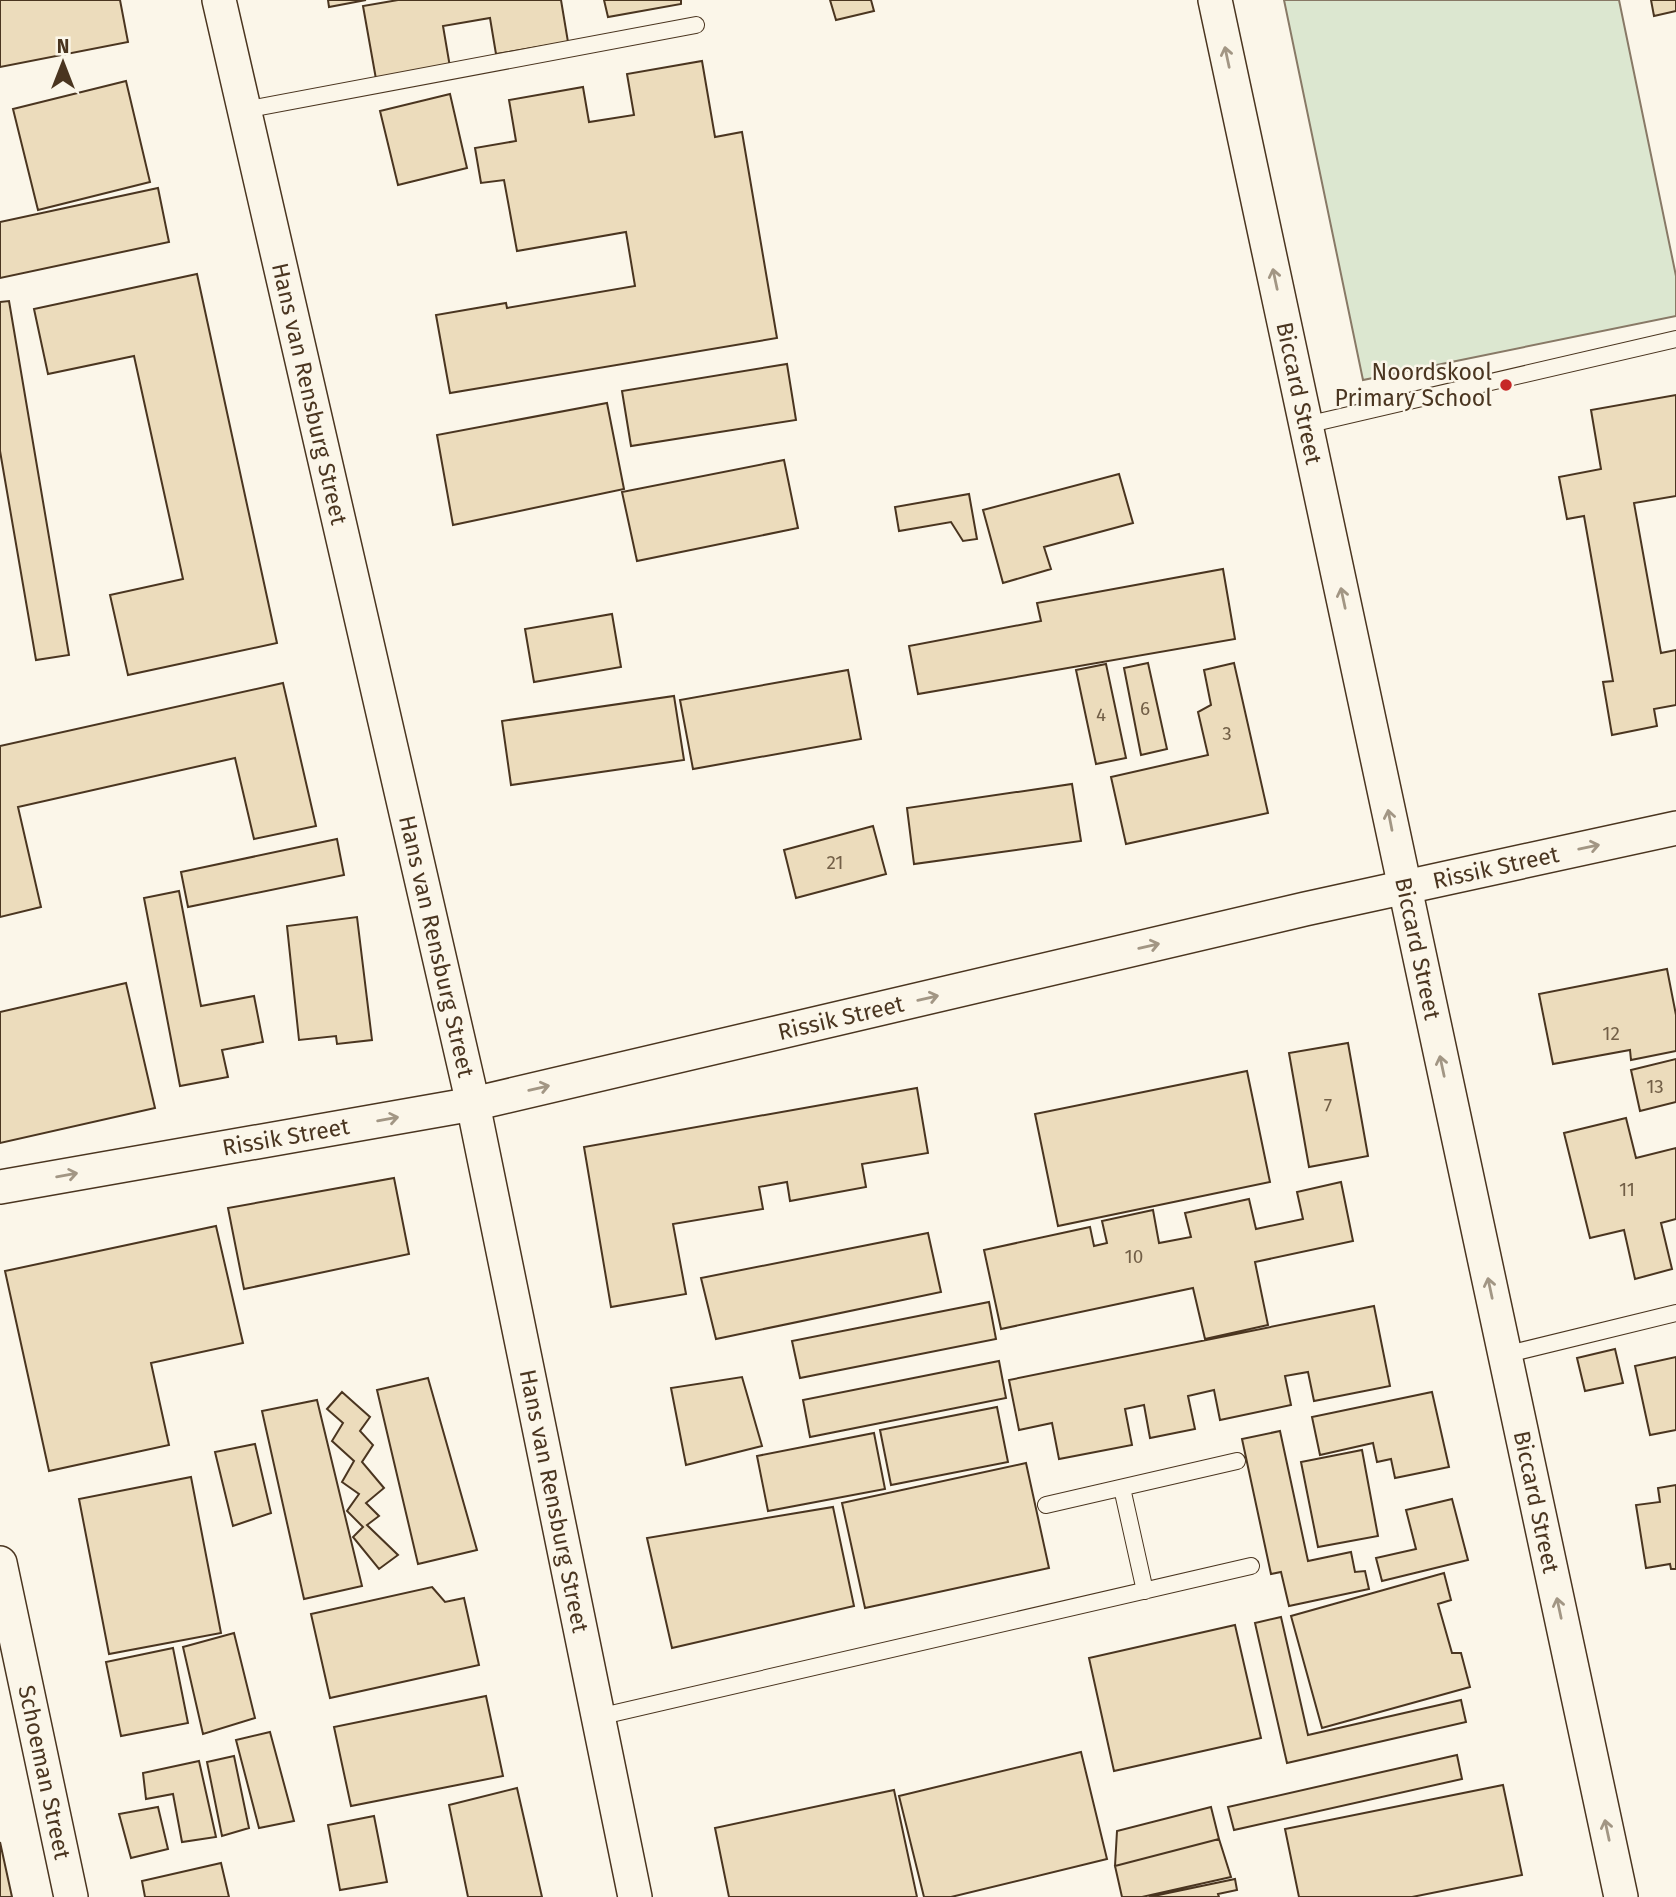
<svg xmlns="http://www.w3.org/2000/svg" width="1676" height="1897" viewBox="0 0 1676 1897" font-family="'Fira Sans',sans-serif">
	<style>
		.grass { fill: #dce7d0; stroke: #887966; stroke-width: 2 }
		.building { fill: #ecdcbc; stroke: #4a3520; stroke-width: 2 }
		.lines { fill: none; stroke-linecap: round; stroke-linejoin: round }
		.service-casing { stroke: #4a3520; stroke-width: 18 }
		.minor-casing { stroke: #4a3520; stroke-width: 36 }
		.service { stroke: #fbf6e9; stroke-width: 16 }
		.minor { stroke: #fbf6e9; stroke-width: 33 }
		.oneway { stroke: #a29684 }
		.poi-dot { fill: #c62828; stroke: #fbf6e9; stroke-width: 2.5 }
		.labels { text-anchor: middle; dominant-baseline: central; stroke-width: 5; stroke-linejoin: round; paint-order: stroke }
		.number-label { font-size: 19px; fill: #725f47 }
		.poi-label { font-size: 23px; fill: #4a3520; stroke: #fbf6e9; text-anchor: end }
		.street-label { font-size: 23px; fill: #4a3520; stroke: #fbf6e9 }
	</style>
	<rect width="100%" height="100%" fill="#fbf6e9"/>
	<path class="grass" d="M1284 0H1619L1676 276V316L1363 380Z"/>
	<path class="building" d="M0 0H120L128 42 0 67Z
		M328 0H366L329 7Z
		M398 0H561L568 42 496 54 490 18 443 26 450 67 376 79 363 6Z
		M604 0H681V4L608 17Z
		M830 0H871L874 11 836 20Z
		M1651 0H1676V11L1654 16Z
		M702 61 715 137 742 132 777 338 450 393 436 315 506 303 507 308 635 286 626 232 517 251 504 180 481 183 475 148 516 141 509 100 583 87 589 122 634 115 627 74Z
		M126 81 150 182 38 210 13 109Z
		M450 94 467 168 398 185 380 111Z
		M158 188 169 242 0 278V222Z
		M197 274 277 643 128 675 110 595 183 579 134 356 48 374 34 309Z
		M9 301 69 655 36 660 0 451V302Z
		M787 364 796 420 631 446 622 391Z
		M1676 395V496L1634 503 1661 653 1676 650V705L1654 709 1657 726 1612 735 1603 682 1613 681 1584 516 1567 519 1559 477 1601 469 1591 410Z
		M607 403 624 489 453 525 437 435Z
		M784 460 798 528 637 561 622 492Z
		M1119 474 1133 523 1044 547 1051 569 1003 583 983 510Z
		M969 494 977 539 963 541 951 522 899 531 895 507Z
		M1223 569 1235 639 918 694 909 646 1041 621 1037 603Z
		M612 614 621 667 534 682 525 629Z
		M1148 663 1167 749 1141 755 1124 668Z
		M1234 663 1268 813 1126 844 1111 777 1208 755 1198 712 1211 705 1204 670Z
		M1106 664 1126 758 1096 764 1076 670Z
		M848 670 861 739 693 769 680 700Z
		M283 683 316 826 254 839 235 758 18 807 41 907 0 917V746Z
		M674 696 684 760 511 785 502 721Z
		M1072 784 1081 841 914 864 907 808Z
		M873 826 886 874 796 898 784 850Z
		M337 839 344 875 188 907 181 872Z
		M179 891 201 1006 254 996 263 1042 222 1050 228 1077 180 1086 144 898Z
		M357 917 372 1040 337 1044 336 1036 299 1040 287 926Z
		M1667 969 1676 1015V1051L1631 1060 1630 1050 1553 1064 1539 994Z
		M126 983 155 1108 0 1143V1012Z
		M1348 1043 1368 1156 1309 1167 1289 1053Z
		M1676 1059V1102L1640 1111 1631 1070Z
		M1247 1071 1270 1182 1058 1226 1035 1114Z
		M917 1088 928 1153 862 1164 866 1187 790 1201 787 1182 759 1187 763 1209 673 1224 686 1294 611 1307 584 1147Z
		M1626 1118 1636 1158 1676 1148V1219L1661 1223 1672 1269 1635 1279 1624 1230 1590 1238 1564 1133Z
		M394 1178 409 1254 244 1289 228 1208Z
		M1341 1182 1353 1241 1255 1262 1268 1325 1205 1339 1193 1288 1001 1329 984 1250 1090 1227 1094 1246 1107 1243 1102 1221 1153 1210 1159 1243 1191 1237 1185 1213 1249 1199 1256 1229 1303 1219 1297 1192Z
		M216 1226 243 1343 151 1363 169 1445 49 1471 5 1271Z
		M928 1233 941 1292 716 1339 701 1278Z
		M989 1302 996 1339 800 1378 792 1341Z
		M1374 1306 1390 1386 1314 1401 1308 1372 1285 1376 1291 1405 1220 1420 1214 1390 1188 1396 1195 1429 1150 1438 1144 1405 1125 1409 1132 1445 1059 1459 1052 1423 1019 1430 1009 1380Z
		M1615 1349 1623 1383 1585 1391 1577 1358Z
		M1676 1357V1430L1650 1435 1635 1366Z
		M999 1361 1006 1398 810 1437 803 1400Z
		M742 1377 762 1446 686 1465 671 1388Z
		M428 1378 477 1550 418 1564 377 1390Z
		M342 1392 370 1417 360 1431 373 1445 362 1462 384 1488 366 1503 379 1516 367 1525 398 1555 379 1569 353 1537 363 1527 347 1511 359 1494 342 1482 354 1461 332 1441 343 1423 327 1409Z
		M1432 1392 1449 1467 1395 1478 1391 1459 1377 1462 1373 1443 1320 1455 1312 1417Z
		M317 1400 362 1586 304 1599 262 1411Z
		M997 1407 1008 1462 891 1485 880 1430Z
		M1280 1431 1308 1561 1351 1552 1355 1572 1365 1571 1369 1589 1289 1606 1281 1572 1271 1574 1242 1439Z
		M874 1433 885 1489 768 1511 757 1456Z
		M255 1444 271 1513 233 1526 215 1452Z
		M1362 1450 1378 1536 1318 1547 1301 1462Z
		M1026 1463 1049 1568 865 1608 842 1503Z
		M191 1477 221 1633 109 1654 79 1499Z
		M1676 1485V1569H1671L1670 1564 1646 1568 1636 1505 1660 1502 1658 1488Z
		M1452 1499 1468 1560 1382 1581 1376 1558 1416 1549 1406 1510Z
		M833 1507 854 1606 672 1648 647 1538Z
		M1444 1573 1451 1600 1438 1604 1452 1653H1461L1470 1687 1322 1728 1291 1616Z
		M432 1587 445 1602 464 1598 479 1665 330 1698 311 1614Z
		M1281 1617 1308 1735 1461 1700 1466 1722 1287 1763 1255 1623Z
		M1235 1625 1261 1738 1114 1771 1089 1658Z
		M234 1633 255 1718 203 1734 183 1647Z
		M173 1648 188 1723 121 1736 106 1662Z
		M486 1696 503 1776 351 1806 334 1727Z
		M270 1732 294 1821 259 1828 236 1740Z
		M1081 1752 1107 1859 951 1897H924L899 1796Z
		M1457 1755 1462 1779 1234 1830 1228 1807Z
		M234 1756 249 1828 222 1836 207 1762Z
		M199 1761 216 1837 182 1842 173 1794 146 1799 143 1773Z
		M1503 1785 1522 1875 1412 1897H1299L1285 1829Z
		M517 1788 542 1897H468L449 1805Z
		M894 1790 917 1897H729L715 1828Z
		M158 1807 168 1849 131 1858 119 1814Z
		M1211 1807 1219 1839 1115 1866 1117 1831Z
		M374 1816 387 1882 340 1890 328 1825Z
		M1219 1839 1231 1877 1142 1897H1122L1115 1866Z
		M0 1842 12 1897H0Z
		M221 1863 229 1897H145L142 1881Z
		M1235 1879 1237 1890 1218 1894 1219 1897H1149Z"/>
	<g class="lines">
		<g class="service-casing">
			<path id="service" d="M244 110 696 25
				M1306 425 1676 339
				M1504 1355 1676 1313
				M1122 1488 1145 1591
				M1046 1505 1237 1461
				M598 1717 1251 1566"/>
		</g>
		<g class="minor-casing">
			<g id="minor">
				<path id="s1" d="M219 0 473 1104 635 1897"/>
				<path id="s2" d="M1215 0 1621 1897"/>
				<path id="s3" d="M0 1187 473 1104 1305 909 1676 828"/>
				<path id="s4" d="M0 1563 71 1897"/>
			</g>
		</g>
		<use href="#service" class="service"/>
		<use href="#minor" class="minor"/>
	</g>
	<defs><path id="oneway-shaft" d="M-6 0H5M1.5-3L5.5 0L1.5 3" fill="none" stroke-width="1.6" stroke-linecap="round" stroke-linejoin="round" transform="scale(1.75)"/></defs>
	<g class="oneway">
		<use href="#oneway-shaft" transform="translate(1227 57) rotate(-102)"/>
		<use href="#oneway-shaft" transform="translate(1275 279) rotate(-102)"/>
		<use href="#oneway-shaft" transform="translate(1343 598) rotate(-102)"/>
		<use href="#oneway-shaft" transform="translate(1390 820) rotate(-101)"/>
		<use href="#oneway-shaft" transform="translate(1589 847) rotate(-12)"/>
		<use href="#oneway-shaft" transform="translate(1149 946) rotate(-13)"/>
		<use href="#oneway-shaft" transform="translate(928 998) rotate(-13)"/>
		<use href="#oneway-shaft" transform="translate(1442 1066) rotate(-102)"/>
		<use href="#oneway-shaft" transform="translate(539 1088) rotate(-13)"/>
		<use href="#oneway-shaft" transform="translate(388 1119) rotate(-10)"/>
		<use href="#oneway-shaft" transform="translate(67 1175) rotate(-10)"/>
		<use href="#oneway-shaft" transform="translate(1490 1288) rotate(-102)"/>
		<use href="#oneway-shaft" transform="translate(1559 1608) rotate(-102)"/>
		<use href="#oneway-shaft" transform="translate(1607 1830) rotate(-102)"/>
	</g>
	<circle class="poi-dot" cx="1506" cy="385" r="7"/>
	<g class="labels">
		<g class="number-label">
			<text x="1145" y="708">6</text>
			<text x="1101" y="714">4</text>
			<text x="1227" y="733">3</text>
			<text x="835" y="862">21</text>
			<text x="1611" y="1033">12</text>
			<text x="1655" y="1086">13</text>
			<text x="1328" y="1105">7</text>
			<text x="1627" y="1189">11</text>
			<text x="1134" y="1256">10</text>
		</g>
		<g class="poi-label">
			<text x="1492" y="372">Noordskool<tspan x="1492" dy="26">Primary School</tspan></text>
		</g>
		<g class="street-label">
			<text stroke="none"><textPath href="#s1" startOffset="404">Hans van Rensburg Street</textPath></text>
			<text stroke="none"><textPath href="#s2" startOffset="402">Biccard Street</textPath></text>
			<text stroke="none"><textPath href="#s3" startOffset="1530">Rissik Street</textPath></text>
			<text stroke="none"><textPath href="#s1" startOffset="971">Hans van Rensburg Street</textPath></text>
			<text stroke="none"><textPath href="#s2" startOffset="970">Biccard Street</textPath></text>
			<text stroke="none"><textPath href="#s3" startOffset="858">Rissik Street</textPath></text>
			<text stroke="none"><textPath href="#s3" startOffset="290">Rissik Street</textPath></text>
			<text stroke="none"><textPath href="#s1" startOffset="1538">Hans van Rensburg Street</textPath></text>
			<text stroke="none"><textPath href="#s2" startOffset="1536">Biccard Street</textPath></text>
			<text stroke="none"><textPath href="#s4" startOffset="214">Schoeman Street</textPath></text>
		</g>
	</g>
	<g transform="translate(63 63)" stroke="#fbf6e9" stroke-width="5" paint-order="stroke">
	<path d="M0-5L12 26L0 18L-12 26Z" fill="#4a3520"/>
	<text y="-10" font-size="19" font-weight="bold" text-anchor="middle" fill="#4a3520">N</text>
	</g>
</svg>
